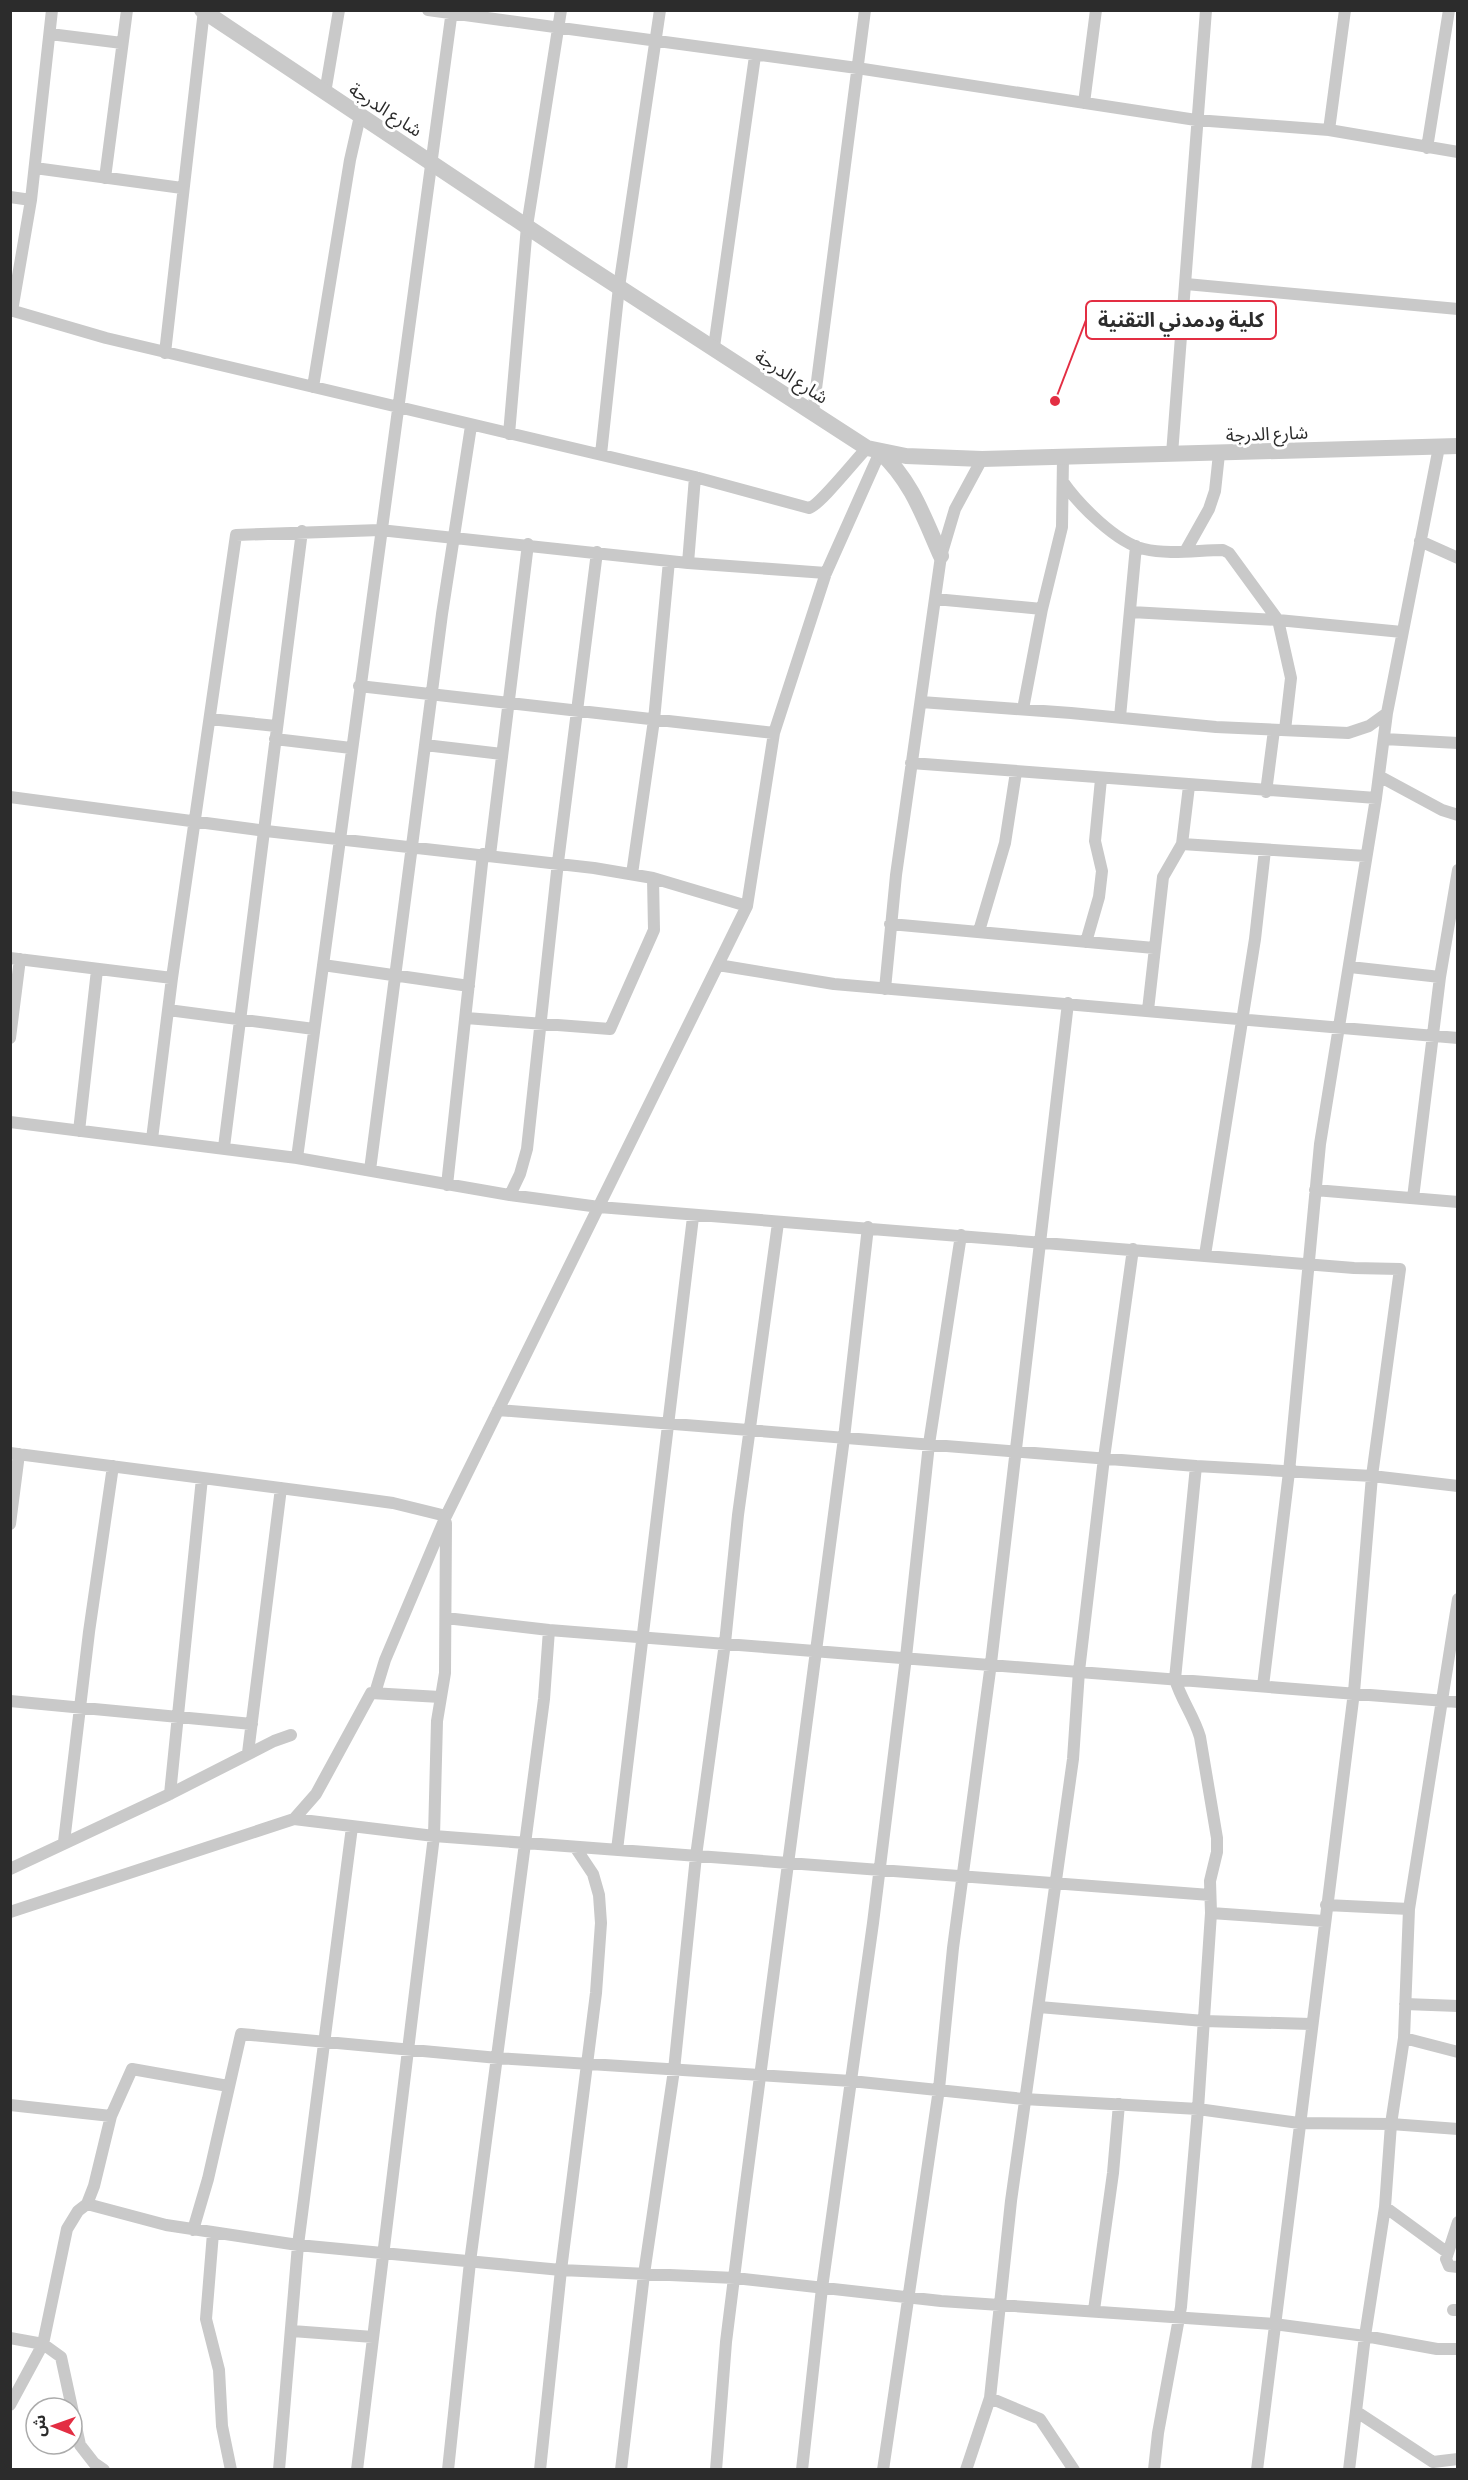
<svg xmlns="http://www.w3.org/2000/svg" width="1468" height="2480" viewBox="0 0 1468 2480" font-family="Manrope,'Noto Sans Arabic',sans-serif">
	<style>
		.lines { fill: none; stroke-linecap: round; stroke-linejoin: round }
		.minor { stroke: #c9c9c9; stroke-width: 12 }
		.tertiary { stroke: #c9c9c9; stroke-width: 16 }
		.labels { text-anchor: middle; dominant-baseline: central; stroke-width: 6; stroke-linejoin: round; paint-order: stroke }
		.street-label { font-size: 18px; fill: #2c2c2c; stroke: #fff }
		.leader { fill: none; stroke: #e32e43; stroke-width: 2 }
		.callout-dot { fill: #e32e43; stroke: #fff; stroke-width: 2 }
		.callout { fill: #fff; stroke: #e32e43; stroke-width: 2 }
		.callout-label { font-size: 20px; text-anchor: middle; font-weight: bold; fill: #2c2c2c }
	</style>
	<rect width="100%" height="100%" fill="#fff"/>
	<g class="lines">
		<path class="minor" d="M428 10 857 68 1196 120 1329 130 1458 152
			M50 34 122 43
			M325 93 339 10
			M1084 103 1096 10
			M1329 130 1345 10
			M1427 148 1449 10
			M35 168 182 188
			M105 178 127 10
			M10 197 31 200
			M1186 284 1458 309
			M10 310 106 338 695 477 809 508C819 506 856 459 867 448
			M12 311 31 200 52 10
			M714 347 755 56
			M165 353 204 10
			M313 387 350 160 360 116
			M813 412 865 10
			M509 434 527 226 561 10
			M601 454 619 287 660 10
			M1172 454 1206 10
			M1063 482C1079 505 1117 543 1144 549 1169 555 1198 550 1223 550L1229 553 1278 620 1291 678 1285 730
			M1420 541 1458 558
			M1186 550 1209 509 1215 491 1219 454
			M688 563 695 477
			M935 599 1042 609
			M1131 612 1278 620 1402 632
			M359 686 774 733
			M921 702 1071 713 1216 727 1348 733 1369 726 1387 713
			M1023 709 1042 609 1062 527 1063 457
			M1120 717 1136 546
			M210 719 276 726
			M275 739 351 748
			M1384 739 1458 743
			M425 745 502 754
			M911 763 1376 798
			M1379 776 1442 810 1458 815
			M1266 792 1274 730
			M10 797 266 831 594 868 653 878 747 906
			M1182 844 1366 856
			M490 855 528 544
			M632 874 654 720 669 561
			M890 924 1154 948
			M979 931 1005 843 1016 772
			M1086 942 1099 897 1102 871 1095 841 1101 779
			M10 958 172 978
			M323 965 469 986
			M718 965 834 984 1458 1038
			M1350 967 1440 977
			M885 989 896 875 941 556 955 509 982 459
			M168 1010 314 1029
			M1148 1010 1163 877 1182 844 1189 786
			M466 1018 610 1029 654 930 653 878
			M10 1038 20 959
			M10 1122 297 1158 510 1195 599 1207 1354 1268 1400 1269 1372 1476 1354 1692 1257 2470
			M79 1131 97 970
			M152 1139 172 978 236 535 380 530 688 563 826 573
			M224 1147 302 531
			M297 1158 452 10
			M370 1170 442 614 471 426
			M447 1185 483 854
			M1315 1190 1458 1202
			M510 1195 520 1174 527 1149 558 862 597 552
			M1413 1198 1440 977 1458 870
			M1205 1255 1255 939 1265 850
			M498 1410 1196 1466 1372 1476 1458 1486
			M10 1453 334 1495 393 1503 446 1516
			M10 1524 19 1454
			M446 1618 549 1630 1458 1702
			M1263 1686 1289 1472 1320 1144 1376 798 1387 713 1439 447
			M375 1693 385 1660 446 1516 747 906 774 733 826 573 880 452
			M10 1701 252 1724
			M248 1753 281 1488
			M170 1794 202 1478
			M294 1819 316 1794 371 1693 440 1697
			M64 1842 89 1632 113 1466
			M617 1850 693 1217
			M10 1869 170 1794 274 1741 291 1735
			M1326 1905 1409 1909
			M10 1912 294 1819 434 1836 1210 1895
			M1211 1913 1324 1921
			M1405 2004 1458 2006
			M1039 2007 1204 2021 1311 2024
			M1404 2038 1458 2052
			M10 2105 111 2116
			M87 2204 166 2225 298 2245 561 2270 735 2278 941 2301 1274 2324 1365 2336 1437 2349H1458
			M1385 2207 1448 2253
			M1458 2222 1446 2259 1449 2266 1458 2267
			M193 2230 208 2179 241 2034 498 2058 851 2081 1024 2099 1198 2109 1299 2123 1391 2124 1458 2129
			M213 2233 206 2319 219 2370 222 2426 231 2470
			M1094 2310 1113 2173 1119 2104
			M1453 2310H1458
			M292 2331 373 2337
			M10 2338 43 2344 61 2357 80 2445 94 2463 104 2470
			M990 2398 1040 2419 1074 2470
			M10 2405 43 2344 67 2229 78 2211 87 2204 94 2186 111 2116 132 2069 228 2086
			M1357 2412 1433 2462 1458 2459
			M279 2470 298 2245 352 1827
			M357 2470 434 1836 437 1721 445 1673 446 1523
			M448 2470 470 2262 544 1699 549 1630
			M540 2470 561 2270 596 1993 601 1923 599 1895 593 1874 575 1847
			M621 2470 644 2274 674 2070 696 1856 725 1643 738 1515 778 1223
			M716 2470 726 2342 743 2206 844 1438 868 1227
			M802 2470 822 2288 873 1923 906 1657 929 1444 961 1235
			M883 2470 939 2089 953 1948 991 1663 1068 1003
			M966 2470 990 2398 1011 2201 1073 1759 1079 1671 1104 1458 1133 1249
			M1154 2470 1158 2433 1181 2307 1198 2109 1211 1913 1210 1881 1217 1852V1838L1200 1737C1194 1716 1181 1700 1175 1679L1196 1466
			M1349 2470 1365 2336 1385 2207 1391 2124 1404 2038 1409 1909 1458 1599"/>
		<path class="tertiary" d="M202 10 574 258 867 448 906 456 982 459 1458 446
			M880 452C912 481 924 518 941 556"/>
	</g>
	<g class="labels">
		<g class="street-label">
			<text transform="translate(386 109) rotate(33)">شارع الدرجة</text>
			<text transform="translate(792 376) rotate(33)">شارع الدرجة</text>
			<text transform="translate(1267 433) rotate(-2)">شارع الدرجة</text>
		</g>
	</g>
	<path class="leader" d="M1055 401L1086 320"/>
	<circle class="callout-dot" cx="1055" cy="401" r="6"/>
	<rect class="callout" x="1086" y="301" width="190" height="38" rx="6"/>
	<g class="callout-label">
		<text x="1181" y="327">كلية ودمدني التقنية</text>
	</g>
	<rect width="1468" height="2480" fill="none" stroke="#2c2c2c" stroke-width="24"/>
	<g transform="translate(54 2426) rotate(271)"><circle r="28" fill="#ffffff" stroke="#ababab" stroke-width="1.5"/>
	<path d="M0-4.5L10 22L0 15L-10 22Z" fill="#e32e43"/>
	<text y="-9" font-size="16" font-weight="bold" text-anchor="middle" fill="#2c2c2c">ش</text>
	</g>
</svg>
